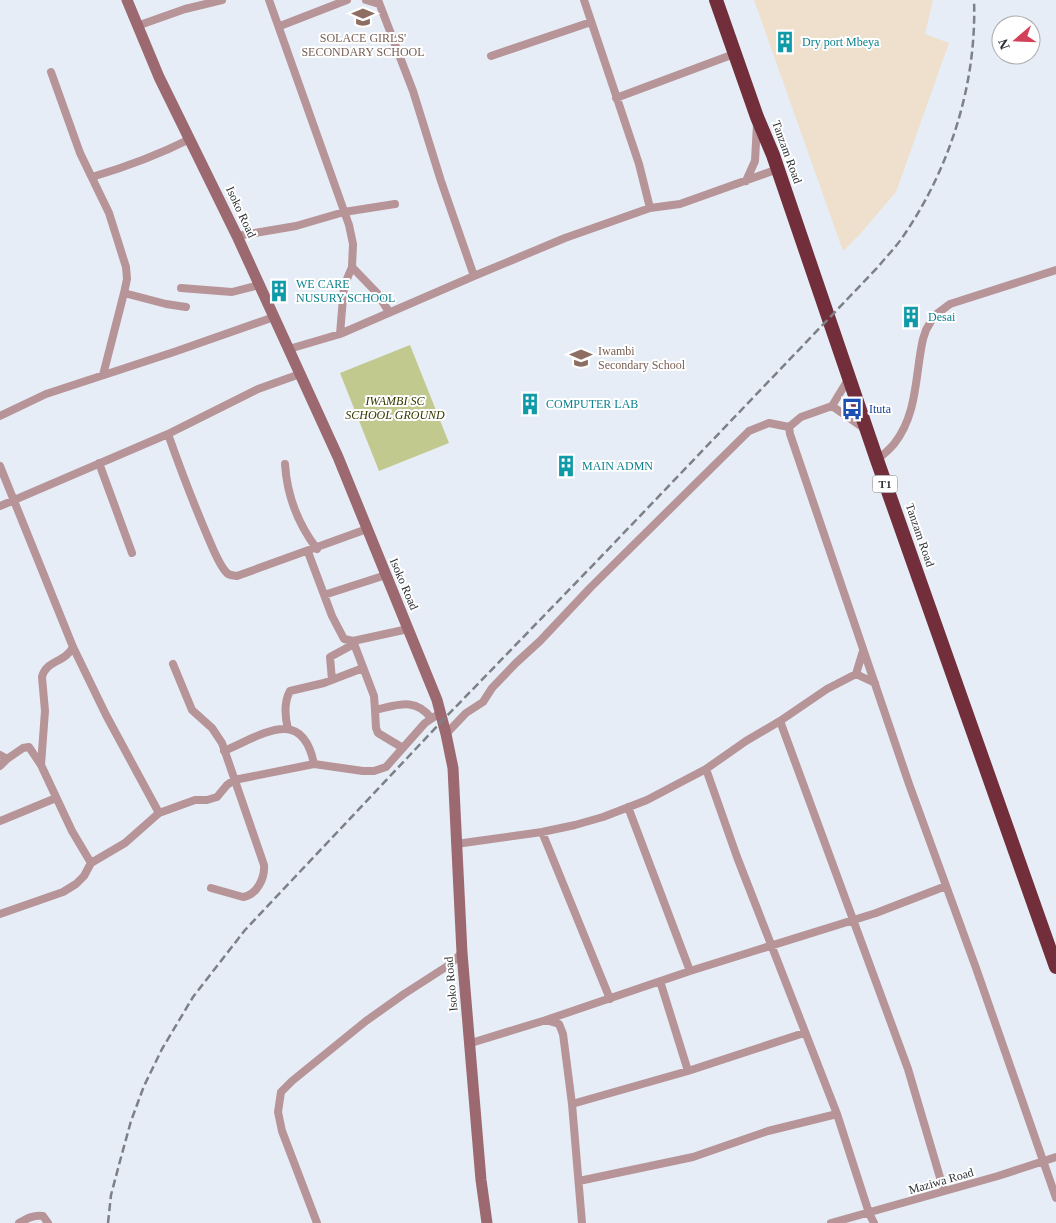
<svg xmlns="http://www.w3.org/2000/svg" width="1056" height="1223" viewBox="0 0 1056 1223" font-family="Georgia,serif">
	<style>
		.industrial { fill: #eee0cd }
		.green { fill: #c1c98f }
		.lines { fill: none; stroke-linecap: round; stroke-linejoin: round }
		.street { stroke: #b79497; stroke-width: 8 }
		.secondary { stroke: #9b696f; stroke-width: 11 }
		.highway { stroke: #722f3b; stroke-width: 14 }
		.rail { stroke: #7c8187; stroke-width: 2.5; stroke-dasharray: 8 4; stroke-linecap: butt }
		.labels { text-anchor: middle; dominant-baseline: central; stroke-width: 4; stroke-linejoin: round; paint-order: stroke }
		.shield { fill: #fff; stroke: #6c6d70; stroke-width: 1 }
		.shield-label { font-size: 11px; font-weight: bold; fill: #2d2f33 }
		.education-label { font-size: 12px; fill: #785e54; stroke: #fff }
		.culture-label { font-size: 12px; fill: #0d838f; stroke: #fff; text-anchor: start }
		.street-label { font-size: 12px; fill: #2d2f33; stroke: #fff }
		.park-label { font-size: 12px; font-style: italic; fill: #363a00; stroke: #fff }
		.transit-label { font-size: 12px; fill: #164399; stroke: #fff; text-anchor: start }
	</style>
	<rect width="100%" height="100%" fill="#e6edf6"/>
	<path class="industrial" d="M754 0H933L925 34 949 43 896 192 861 233 843 251Z"/>
	<path class="green" d="M410 345 449 443 379 471 340 373Z"/>
	<g class="lines">
		<path class="street" d="M269 0 349 225 353 244 352 267 377 293 389 312
			M366 0 379 4
			M378 0 413 91 441 181 474 276
			M584 0 639 164 650 208
			M137 26 185 9 222 0
			M280 26 347 0
			M491 56 591 22
			M51 72 80 153 109 213 126 267 127 279 124 293 103 375
			M616 98 734 54
			M92 177C126 167 158 155 190 139
			M746 181 755 161 757 124
			M237 236 296 226 344 212 395 204
			M181 288 232 292 259 285
			M124 293 166 304 186 307
			M340 334 344 286 352 267
			M289 349 340 334 474 276 565 238 650 208 680 204 778 169
			M849 378 832 406 801 417 789 427 790 434 909 784 976 968 1056 1198
			M832 406 865 429
			M0 416 46 394 174 352 274 317
			M168 434C180 468 193 502 207 535 212 546 218 563 226 572 229 576 233 575 237 576L367 529
			M877 460C883 455 889 450 894 444 918 414 915 374 923 339L926 330 934 316 950 304 1056 270
			M99 463 132 553
			M285 464C287 496 298 524 317 549
			M0 466 73 647 106 715 159 813
			M0 506 168 434 258 389 300 374
			M308 552 332 616 344 639 353 641 408 629
			M324 595 386 575
			M353 641 374 696 375 710
			M73 647C65 663 46 660 42 677L45 711 41 765 72 831 91 863
			M173 664 192 710 212 728 222 743 264 865C265 878 257 895 243 897L211 888
			M856 674 863 651
			M332 680 330 657 354 644
			M780 721 908 1069 944 1191
			M288 729C285 717 284 702 290 691L324 683 363 668
			M446 734 466 713 483 702 492 688 516 663 540 641 591 587 749 431 769 423 789 427
			M403 748 378 733 376 728 375 710C398 705 415 697 431 718
			M224 751C262 735 302 705 314 764
			M0 755 7 759 23 748 29 747 41 765
			M0 766 7 759
			M706 769 737 857 837 1114 869 1213 874 1223
			M628 807 690 971
			M0 821 56 798
			M542 832 610 999
			M456 844 542 832 575 825 603 817 647 800 706 769 746 741 780 721 827 689 856 674 875 683
			M0 914 63 892 76 884 84 876 91 863 125 843 159 813 195 800H207L217 797 227 785 234 780 314 764 363 771H374L386 767 425 723 440 713
			M660 981 688 1071
			M546 1020 559 1024 563 1034 572 1104 582 1223
			M471 1043 546 1020 690 971 876 913 946 886
			M572 1104 688 1071 804 1033
			M579 1181 693 1157 768 1131 837 1114
			M19 1223C28 1218 33 1215 43 1216L48 1223
			M317 1223 282 1131 278 1112 281 1092 292 1081 366 1021 404 994 449 965 462 953
			M831 1223 998 1176 1056 1157"/>
		<path class="secondary" d="M127 0 159 77 237 236 338 457 437 700 446 734 453 768 462 953 481 1180 487 1223"/>
		<path class="highway" d="M716 0 757 117 773 155 877 460 1056 967"/>
		<path class="rail" d="M108 1223 111 1195 120 1161 131 1121 144 1086 162 1049 193 997 245 930 442 721 596 562 878 267C886 257 895 248 902 238 950 169 977 83 974 0"/>
	</g>
	<defs>
		<g id="school-bare" transform="scale(1.725)"><path d="M0-5L7-2L0 1L-7-2ZM-4 1L0 2.5L4 1V4Q0 6-4 4Z" fill="#8d6e63" stroke="#fff" stroke-width="2.5" paint-order="stroke"/></g>
		<g id="building-bare" transform="scale(1.725)"><path d="M-4-6H4V6H1V3H-1V6H-4ZM-2.5-4.3h1.7v1.8h-1.7ZM.8-4.3h1.7v1.8H.8ZM-2.5-1h1.7V.8h-1.7ZM.8-1h1.7V.8H.8Z" fill="#0f9aa8" stroke="#fff" stroke-width="2.5" paint-order="stroke"/></g>
		<g id="bus-bare" transform="scale(1.725)"><path d="M-5-6H5V4H4V6H2V4H-2V6H-4V4H-5ZM-3.5-4V0h7V-4ZM-3.5 1.2v1.5H-2V1.2ZM2 1.2v1.5H3.5V1.2Z" fill="#1a4fb4" stroke="#fff" stroke-width="2.5" paint-order="stroke"/></g>
	</defs>
	<g fill-rule="evenodd">
		<use href="#school-bare" x="363" y="17"/>
		<use href="#building-bare" x="785" y="42"/>
		<use href="#building-bare" x="279" y="291"/>
		<use href="#building-bare" x="911" y="317"/>
		<use href="#school-bare" x="581" y="358"/>
		<use href="#building-bare" x="530" y="404"/>
		<use href="#bus-bare" x="852" y="409"/>
		<use href="#building-bare" x="566" y="466"/>
	</g>
	<g class="labels">
		<rect class="shield" x="872.5" y="475.5" width="25" height="17" rx="4"/>
		<g class="shield-label">
			<text x="885" y="484">T1</text>
		</g>
		<g class="education-label">
			<text x="363" y="38">SOLACE GIRLS'<tspan x="363" dy="14">SECONDARY SCHOOL</tspan></text>
			<text x="598" y="351" text-anchor="start">Iwambi<tspan x="598" dy="14">Secondary School</tspan></text>
		</g>
		<g class="culture-label">
			<text x="802" y="42">Dry port Mbeya</text>
			<text x="296" y="284">WE CARE<tspan x="296" dy="14">NUSURY SCHOOL</tspan></text>
			<text x="928" y="317">Desai</text>
			<text x="546" y="404">COMPUTER LAB</text>
			<text x="582" y="466">MAIN ADMN</text>
		</g>
		<g class="street-label">
			<text transform="translate(787 152) rotate(70)">Tanzam Road</text>
			<text transform="translate(241 212) rotate(65)">Isoko Road</text>
			<text transform="translate(920 535) rotate(71)">Tanzam Road</text>
			<text transform="translate(404 584) rotate(67)">Isoko Road</text>
			<text transform="translate(451 984) rotate(-95)">Isoko Road</text>
			<text transform="translate(941 1181) rotate(-16)">Maziwa Road</text>
		</g>
		<g class="park-label">
			<text x="395" y="401">IWAMBI SC<tspan x="395" dy="14">SCHOOL GROUND</tspan></text>
		</g>
		<g class="transit-label">
			<text x="869" y="409">Ituta</text>
		</g>
	</g>
	<g transform="translate(1016 40) rotate(251)"><circle r="24" fill="#ffffff" stroke="#abacad"/>
	<path d="M0-4L9 19L0 12L-9 19Z" fill="#d24157"/>
	<text y="-8" font-size="14" font-weight="bold" text-anchor="middle" fill="#2d2f33">N</text>
	</g>
</svg>
